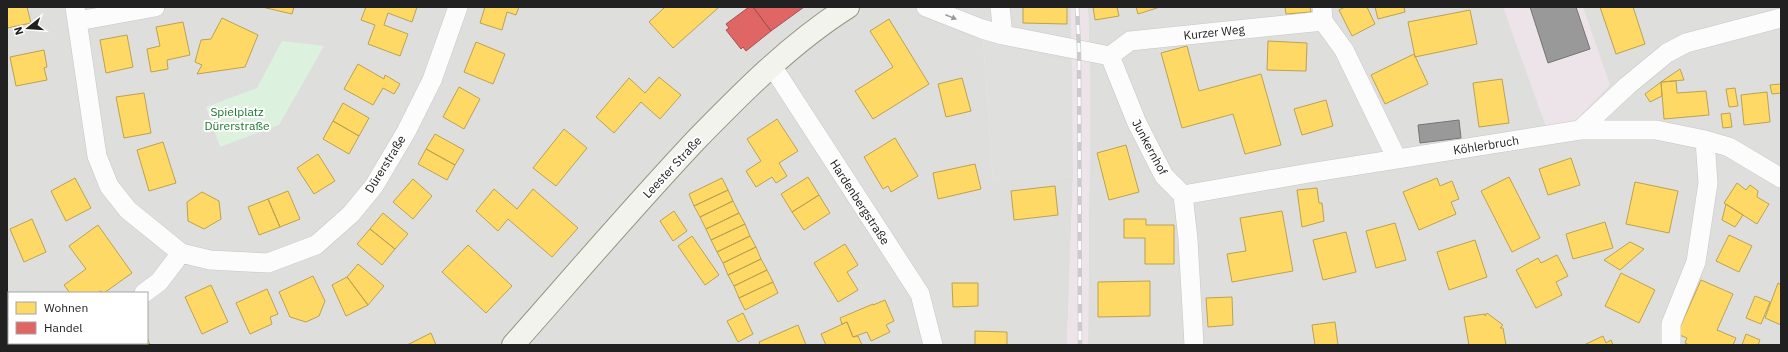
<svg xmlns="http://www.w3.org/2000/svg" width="1788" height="352" viewBox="0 0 1788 352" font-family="'IBM Plex Sans',sans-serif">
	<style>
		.residential { fill: #dededc; fill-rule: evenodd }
		.industrial { fill: #ece4e8 }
		.park { fill: #dcf2de }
		.parking { fill: #dfdfde }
		.homes { fill: #ffd966; stroke: #bca251 }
		.shops { fill: #e06666; stroke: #a75151 }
		.industry { fill: #999; stroke: #757575 }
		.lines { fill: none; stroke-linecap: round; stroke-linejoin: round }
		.street-casing { stroke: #c6c6c4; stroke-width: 20 }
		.secondary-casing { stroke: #949884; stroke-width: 24 }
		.street { stroke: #fdfcfc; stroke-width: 19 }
		.secondary { stroke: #f2f3ed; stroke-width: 22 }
		.rail-casing { stroke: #cbcbcb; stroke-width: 4.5 }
		.rail { stroke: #fff; stroke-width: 3; stroke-dasharray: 9; stroke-linecap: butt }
		.oneway { fill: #9a9999 }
		.labels { text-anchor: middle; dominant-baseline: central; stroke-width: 4; stroke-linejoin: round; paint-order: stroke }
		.street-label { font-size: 12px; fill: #212121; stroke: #fff }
		.park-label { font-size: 12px; fill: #19762c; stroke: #fff }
	</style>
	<rect width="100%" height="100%" fill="#efeeeb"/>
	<path class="residential" d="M7 7H1071L1072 65 983 39 993 182 1073 176 1067 345H7ZM9 293H147V343H9Z
		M1088 7H1781V345H1088L1090 95Z"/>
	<path class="industrial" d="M1071 7H1088L1090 95 1088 345H1067L1073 176Z
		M1503 7H1583L1610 85 1571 125 1546 127Z"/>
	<path class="park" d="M282 41 324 46 279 125 220 147 206 107 257 88Z"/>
	<path class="parking" d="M983 39 1072 65 1073 176 993 183Z"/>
	<path class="homes" d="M7 7H27L31 23 7 28Z
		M262 7H294L292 14Z
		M366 7H417L412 22 388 13 384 25 408 34 400 56 368 44 375 25 361 20Z
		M485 7H519L516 15 507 12 502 30 480 23Z
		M665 7H717L718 8 673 48 649 22Z
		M1023 7H1067V24L1023 23Z
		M1093 7H1117L1119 16 1095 20Z
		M1136 7H1160L1138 14Z
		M1285 7H1310L1311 12 1286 14Z
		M1345 7H1367L1375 24 1352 36 1339 10Z
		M1375 7H1404L1405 12 1378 19Z
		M1600 7H1633L1645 44 1616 54Z
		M1470 10 1477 44 1415 57 1408 22Z
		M222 18 258 35 245 67 197 74 202 65 195 62 201 40 211 39Z
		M889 19 929 84 873 119 855 91 893 67 870 31Z
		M183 22 190 55 167 60 168 69 151 72 147 49 160 46 156 27Z
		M127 35 133 67 106 73 100 40Z
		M1268 41 1307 43 1306 71 1267 70Z
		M476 42 505 54 493 84 464 72Z
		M1187 46 1199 91 1261 74 1281 145 1245 154 1233 114 1182 128 1161 53Z
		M44 50 47 67 44 68 47 80 16 86 10 57Z
		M1414 54 1428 84 1385 104 1371 75Z
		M358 64 384 79 385 75 400 84 394 94 383 88 373 105 344 89Z
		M1680 69 1684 80 1661 82Z
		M659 77 681 95 660 119 641 102 614 133 596 117 629 78 645 93Z
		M962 78 971 111 946 117 938 84Z
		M1502 79 1509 123 1479 127 1473 83Z
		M1676 81 1677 93 1706 91 1709 115 1664 119 1661 82Z
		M1661 82 1662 96 1650 102 1645 94Z
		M1781 84V93L1772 94 1770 85Z
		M459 87 480 99 464 129 443 117Z
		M1735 88 1738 106 1729 107 1726 89Z
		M1767 92 1770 122 1744 125 1741 95Z
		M144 93 151 133 124 138 116 97Z
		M1326 100 1333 126 1302 135 1294 109Z
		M343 103 369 118 359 136 333 121Z
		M1730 113 1732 127 1723 128 1721 114Z
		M777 119 798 151 779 163 787 176 776 183 772 177 756 187 746 171 761 161 747 139Z
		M333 121 359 136 349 154 323 139Z
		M564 129 587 148 556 186 533 168Z
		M435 134 464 150 455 165 426 149Z
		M895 138 918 176 891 192 888 186 883 189 864 157Z
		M163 142 176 183 149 191 137 150Z
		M1126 145 1139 192 1109 200 1097 153Z
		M426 149 455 165 447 180 418 164Z
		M318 154 335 181 314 194 297 168Z
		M1571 158 1580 185 1548 195 1539 169Z
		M975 164 981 189 938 199 933 173Z
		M808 177 819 195 792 212 781 194Z
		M1509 177 1540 238 1512 252 1481 191Z
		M75 178 91 208 66 221 51 191Z
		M722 178 728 190 694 206 689 194Z
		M1437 178 1440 186 1452 181 1459 199 1451 202 1456 214 1419 230 1403 192Z
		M413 179 432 196 413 219 393 202Z
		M1635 182 1678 191 1669 233 1626 224Z
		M1737 183 1746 190 1750 185 1758 191 1757 197 1769 204 1757 224 1724 203Z
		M1055 186 1058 215 1014 220 1011 191Z
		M1317 188 1319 203H1322L1324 221 1302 227 1297 190Z
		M494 189 517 209 533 189 578 228 552 257 508 219 498 231 476 211Z
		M728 190 733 201 700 217 694 206Z
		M288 191 300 219 280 227 268 199Z
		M202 192 219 201 221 219 204 229 188 221 187 202Z
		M819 195 830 213 804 230 792 212Z
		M268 199 280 227 259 235 248 207Z
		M733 201 739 213 706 229 700 217Z
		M1726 204 1743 215 1735 227 1722 220Z
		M674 211 687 231 673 241 660 221Z
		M1282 211 1293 271 1232 282 1227 254 1246 251 1240 218Z
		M383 213 408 234 395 249 370 229Z
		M739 213 745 224 711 240 706 229Z
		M32 219 46 252 24 262 10 229Z
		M1124 219H1146V225H1174V264H1145V238H1124Z
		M1605 222 1613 248 1573 259 1566 234Z
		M1395 223 1406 260 1376 268 1366 231Z
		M745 224 750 236 717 252 711 240Z
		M98 225 132 273 104 293 100 291 98 293H70L64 285 86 269 69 246Z
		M370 229 395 249 382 265 357 244Z
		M1346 232 1356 272 1323 280 1313 240Z
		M1729 235 1752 246 1739 272 1716 261Z
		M692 236 719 275 705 285 678 246Z
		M750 236 756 247 723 263 717 252Z
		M1475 240 1487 277 1449 290 1437 252Z
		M1630 242 1644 249 1620 270 1604 260Z
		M845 244 858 265 847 272 858 290 838 302 814 263Z
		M468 245 512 286 486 313 442 272Z
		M756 247 761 259 728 275 723 263Z
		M1557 255 1568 276 1556 282 1562 295 1536 308 1516 270 1538 258 1541 263Z
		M761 259 767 270 734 286 728 275Z
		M358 264 384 286 368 305 347 277Z
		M767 270 773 282 739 298 734 286Z
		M1621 273 1655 290 1639 323 1605 306Z
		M313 276 325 301 319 316 306 322 290 317 279 292Z
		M347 277 368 305 346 316 332 285Z
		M1701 280 1733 294 1717 330 1736 338 1733 345H1689L1685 343 1687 338 1677 334Z
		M1150 281V316L1098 317V282Z
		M773 282 778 293 745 310 739 298Z
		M952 283H978V306L953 307Z
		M1778 283 1781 285V325L1765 318Z
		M211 285 228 322 202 334 185 297Z
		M267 289 278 314 270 317 272 324 250 334 236 303Z
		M1755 296 1770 302 1761 324 1746 318Z
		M1232 297 1233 325 1208 327 1206 298Z
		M885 300 894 321 886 325 890 332 871 341 867 332 853 337 847 322 842 324 840 318 873 304V305Z
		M743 313 753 334 738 342 727 321Z
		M1487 313 1503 325 1500 328H1503L1506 345H1469L1464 317 1485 314V316Z
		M847 322 853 337 858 336 862 345H826L821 334Z
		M1335 322 1338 345H1315L1312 325Z
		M798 325 806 345H760L759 342Z
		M975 331 1007 332V345H975Z
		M431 333 436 345H407Z
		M1746 334 1760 340 1758 345H1742Z
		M1603 336 1606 343 1611 340 1613 345H1584Z
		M147 337 150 345H124L123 343H147Z"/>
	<path class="shops" d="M749 7H753L771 31 746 51 743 47 741 49 726 30 729 28 726 24Z
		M753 7H804L771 31Z"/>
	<path class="industry" d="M1530 7H1576L1590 49 1548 63Z
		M1459 120 1461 138 1420 143 1418 125Z"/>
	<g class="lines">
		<g class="street-casing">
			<path id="street" d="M75 7 97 156 109 186 128 210 181 253 210 260 268 263 316 245 351 214 374 186 406 132 432 80 458 7
				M926 7 982 29 1003 35 1110 56 1137 123 1164 176 1183 195 1188 239 1194 345
				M1000 7 1003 35
				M1322 7 1323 21 1344 50 1397 159
				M78 21 155 7
				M1110 56 1130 41 1323 21
				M772 66 920 294 933 345
				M1580 130 1627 86 1667 53 1686 43 1781 18
				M1183 195 1309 173 1580 130H1656L1705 140 1729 147 1781 178
				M144 293 159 282 181 253
				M19 345 29 343
				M1671 345V324L1696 262 1708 183 1705 140"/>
		</g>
		<g class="secondary-casing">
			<path id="secondary" d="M513 345C574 276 633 207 696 140 743 92 791 43 848 7"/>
		</g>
		<use href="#street" class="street"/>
		<use href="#secondary" class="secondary"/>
		<g class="rail-casing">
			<path id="rail" d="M1077 7 1079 49 1080 345"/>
		</g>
		<use href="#rail" class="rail"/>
	</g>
	<defs><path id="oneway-solid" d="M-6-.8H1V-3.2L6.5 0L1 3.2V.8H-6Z"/></defs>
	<use class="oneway" href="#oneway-solid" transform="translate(951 17) rotate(22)"/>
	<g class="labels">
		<g class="street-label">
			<text transform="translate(1214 32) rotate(-6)">Kurzer Weg</text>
			<text transform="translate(1486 145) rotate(-9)">Köhlerbruch</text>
			<text transform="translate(1150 147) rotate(62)">Junkernhof</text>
			<text transform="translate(385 164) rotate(-58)">Dürerstraße</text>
			<text transform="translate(672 167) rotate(-47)">Leester Straße</text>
			<text transform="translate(860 202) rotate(57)">Hardenbergstraße</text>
		</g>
		<g class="park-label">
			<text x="237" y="111">Spielplatz<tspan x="237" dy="14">Dürerstraße</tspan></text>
		</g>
	</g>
	<rect width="1788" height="352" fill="none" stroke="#212121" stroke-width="16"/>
	<rect x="8" y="292" width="140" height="52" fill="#ffffff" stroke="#a6a6a6"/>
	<rect x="16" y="302" width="20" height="12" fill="#ffd966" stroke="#a6a6a6"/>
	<text x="44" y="312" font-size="12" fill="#212121">Wohnen</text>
	<rect x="16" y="322" width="20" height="12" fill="#e06666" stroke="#a6a6a6"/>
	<text x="44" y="332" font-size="12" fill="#212121">Handel</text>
	<g transform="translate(28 28) rotate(253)" stroke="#ffffff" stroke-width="3" paint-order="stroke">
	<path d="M0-3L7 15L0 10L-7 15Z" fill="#212121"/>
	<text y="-6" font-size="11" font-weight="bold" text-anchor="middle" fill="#212121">N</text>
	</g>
</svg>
